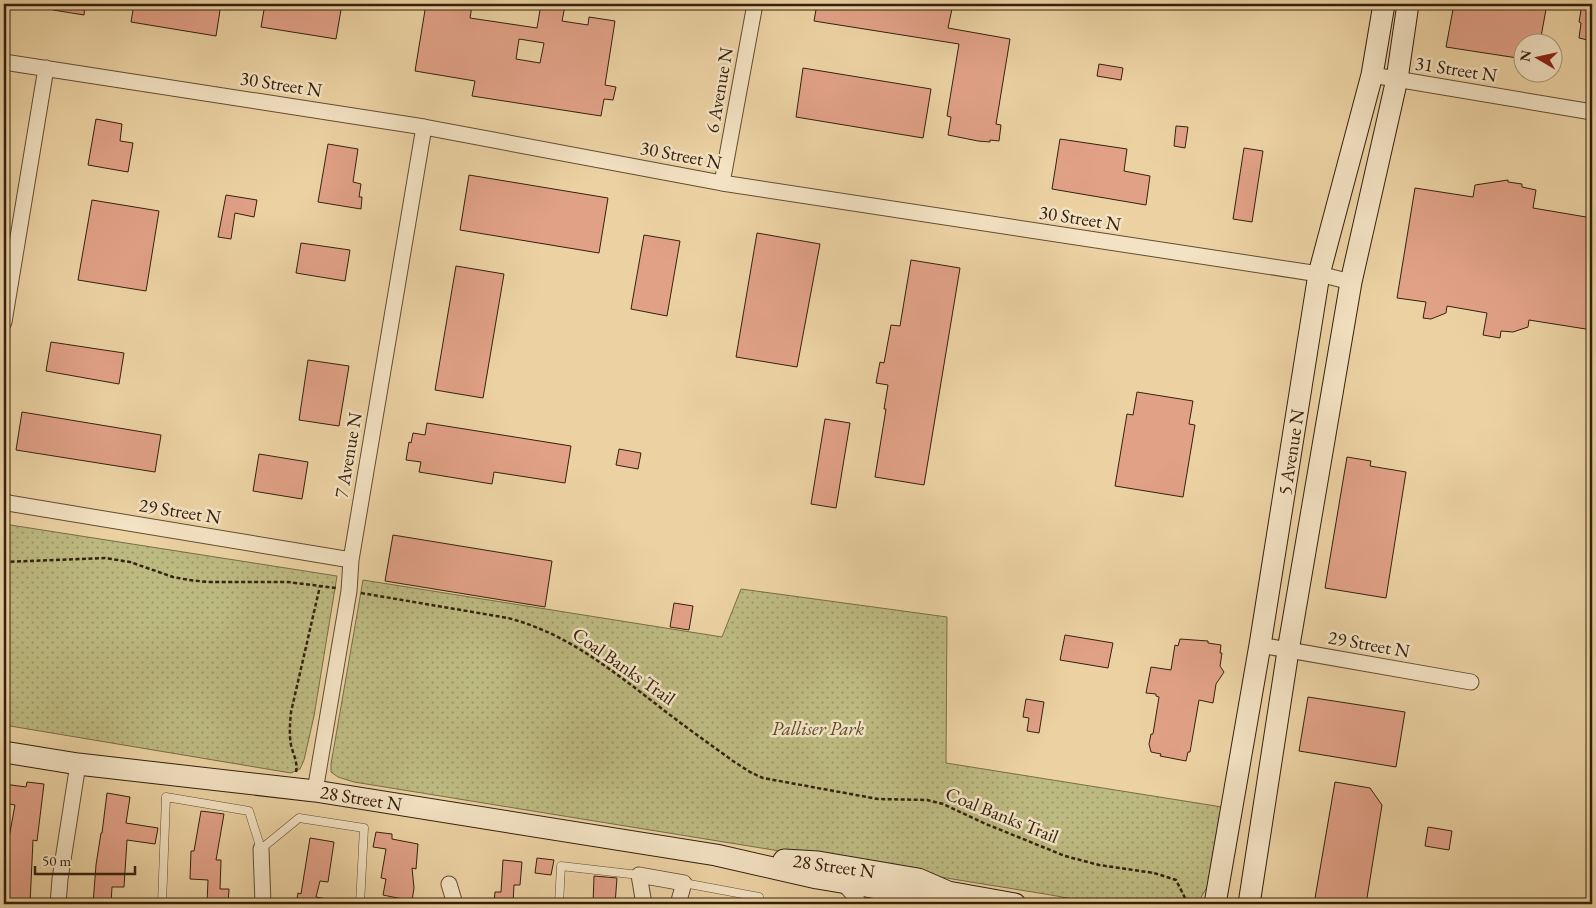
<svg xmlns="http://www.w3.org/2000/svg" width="1596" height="908" viewBox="0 0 1596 908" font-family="'EB Garamond',serif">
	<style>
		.green { fill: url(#green-dots); stroke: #786e47 }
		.building { fill: #e1a187; stroke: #34210d; fill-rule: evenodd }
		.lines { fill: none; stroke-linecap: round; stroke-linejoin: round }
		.service-casing { stroke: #624d32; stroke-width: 9 }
		.minor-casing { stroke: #624d32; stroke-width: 17 }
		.secondary-casing { stroke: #34210d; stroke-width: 23 }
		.path { stroke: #34210d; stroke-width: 2.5; stroke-dasharray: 4 2.5; stroke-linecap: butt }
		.service { stroke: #f3e2c3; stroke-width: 8 }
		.minor { stroke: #f3e2c3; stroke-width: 15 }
		.secondary { stroke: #f3e2c3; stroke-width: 21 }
		.labels { text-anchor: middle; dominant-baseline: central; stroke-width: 5; stroke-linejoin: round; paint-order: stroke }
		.street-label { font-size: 19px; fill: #34210d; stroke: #f3e2c3 }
		.park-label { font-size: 19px; font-style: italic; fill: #56472a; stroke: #f3e2c3 }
	</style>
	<defs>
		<pattern id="green-dots" width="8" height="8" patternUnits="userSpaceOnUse" patternTransform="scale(1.25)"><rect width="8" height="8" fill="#bdba81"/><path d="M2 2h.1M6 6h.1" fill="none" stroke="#9a9768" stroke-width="1.8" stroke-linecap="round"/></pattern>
	</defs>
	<rect width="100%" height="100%" fill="#ecd2a3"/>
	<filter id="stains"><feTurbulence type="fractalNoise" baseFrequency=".004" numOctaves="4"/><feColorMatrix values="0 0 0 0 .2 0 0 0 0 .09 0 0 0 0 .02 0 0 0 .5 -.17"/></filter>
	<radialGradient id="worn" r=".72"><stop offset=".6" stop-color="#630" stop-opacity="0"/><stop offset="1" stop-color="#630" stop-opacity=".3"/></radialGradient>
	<path class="green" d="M4 524 337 576 314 716 304 760 300 769 291 773 4 725Z
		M363 580 722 637 741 589 947 617 946 763 1222 807 1209 884 1197 904H1099L1051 895 354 782 338 777 331 772V764Z"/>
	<path class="building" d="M54 4H85L84 15 53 10Z
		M134 4H221L216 36 131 22Z
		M265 4H342L336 39 261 27Z
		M426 4H459L472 6 470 18 537 28 541 4 565 6 562 21 588 25 589 17 615 21 605 85 616 87 613 100 604 99 601 116 472 96 475 81 415 71ZM519 39 544 43 540 63 516 59Z
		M817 4H953L948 28 1010 39 996 124 1001 125 999 141 990 140V142L978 141 948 135 951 117 947 116 959 44 814 21Z
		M1454 4H1547L1540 42H1524V59L1446 47Z
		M1582 4H1592V41L1579 38 1581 23 1579 22Z
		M1099 64 1123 68 1121 80 1097 76Z
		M803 68 931 89 923 138 796 117Z
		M96 119 122 124 120 141 133 143 128 172 88 165Z
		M1176 126 1188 127 1185 148 1174 146Z
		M1060 139 1127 149 1124 171 1150 176 1146 205 1052 189Z
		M328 144 358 149 353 182 361 184 359 197H362L361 209 318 202Z
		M1244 148 1263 151 1252 222 1233 219Z
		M469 175 608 198 599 253 460 230Z
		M1508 180V182L1522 184V187L1536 190 1533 208 1592 218V330L1529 320 1528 327 1513 332 1501 331 1500 338 1483 335 1487 313 1447 306 1446 313 1431 319 1423 318 1426 302 1397 298 1415 188 1473 197 1475 185Z
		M226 195 257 200 254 217 235 213 231 239 218 237Z
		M92 200 159 211 146 291 78 280Z
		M757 233 820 244 797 367 736 357Z
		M644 235 680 241 667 316 631 309Z
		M301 243 350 250 345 281 296 273Z
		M911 260 960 268 924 485 875 477 886 409H884L888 385 876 383 880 362 884 363 891 325 900 326Z
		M456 266 504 274 483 398 435 390Z
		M51 342 124 353 119 384 46 371Z
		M308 360 349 366 339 426 299 420Z
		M1137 392 1193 401 1189 424 1195 425 1183 497 1115 486 1127 414 1133 415Z
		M22 412 161 435 155 472 16 450Z
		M825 419 850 423 836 508 811 504Z
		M427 423 571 446 565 483 494 472 492 484 419 472 421 462 406 460 409 442 411 443 413 433 425 435Z
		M619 449 641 453 638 469 616 465Z
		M259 454 308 462 302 499 253 491Z
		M1347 457 1371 461 1370 466 1406 472 1386 598 1325 588Z
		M393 535 552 561 545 607 385 581Z
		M674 603 693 606 689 630 670 627Z
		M1065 635 1113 643 1108 668 1060 660Z
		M1180 639 1208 641V643L1221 645 1220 653H1222L1220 666 1224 672 1216 684 1213 703 1199 700 1190 752H1188L1186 761 1160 756 1161 754 1151 752 1149 744 1151 734H1153L1159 697 1156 696V694L1146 693 1151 667 1171 670 1175 645 1178 646Z
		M1308 697 1405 712 1396 767 1299 751Z
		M1026 699 1044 702 1039 733 1027 731 1029 718 1023 717Z
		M27 782 44 784 37 841 33 840 30 904H4V854H6L15 805 4 803V784L26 787Z
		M1335 782 1370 788 1382 805 1366 904H1314Z
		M107 793 130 797 126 823 158 828 155 844 127 840 124 887H112L111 904H93L96 865 101 833H102Z
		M201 811 224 814 216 860H221L220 889H229L228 904H207L208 880 190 879 191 851H194Z
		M1428 827 1452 831 1449 850 1425 846Z
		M376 832 392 834V839L418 844 416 869 412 868 414 888 412 901 383 895 386 879 381 878 386 849 373 847Z
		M310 838 334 842 328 882 320 881 316 897 327 899V904H296L298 893 301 894Z
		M537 858 554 860 551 875 535 873Z
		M503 860 522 862 520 885H514L513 904H494L495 892H501Z
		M594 876 617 878 615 904H593Z"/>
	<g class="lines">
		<g class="service-casing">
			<path id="service" d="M684 883 759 897V904
				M162 904 166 797 249 811 261 849 299 818 364 828 360 904
				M559 904 561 866 639 875"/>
		</g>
		<g class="minor-casing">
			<path id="minor" d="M4 62 424 127 722 183 1319 274 1351 282
				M1372 75 1592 112
				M722 183 755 4
				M4 322 46 68
				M4 500 8 503 351 560
				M1260 645 1471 682
				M315 791 349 591 351 560 424 127
				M261 849 263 904
				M842 882 855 896 859 904
				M449 884 455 904
				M58 904 60 879 78 764
				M644 904 639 875 684 883 678 904
				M877 904 896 892"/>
		</g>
		<g class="secondary-casing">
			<path id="secondary" d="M4 752 78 764 315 791 716 855 817 878 913 894 948 892
				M784 860 818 862 918 879 948 892 1015 904
				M1215 904 1260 645 1319 274 1372 75 1384 4
				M1249 904 1288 651 1351 282 1397 79 1408 4"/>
		</g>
		<path class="path" d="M4 562 105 558 130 562 173 577 189 580 208 582H288L336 588
			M361 593 508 618C566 633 610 669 656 704 681 724 707 742 733 761L750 772 763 778 878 799 927 800 943 804 986 824 1065 856 1099 865 1154 873 1176 880 1188 904
			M296 772C298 762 293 754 291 745 289 734 290 723 291 712L320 586"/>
		<use href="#service" class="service"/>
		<use href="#minor" class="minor"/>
		<use href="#secondary" class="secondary"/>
	</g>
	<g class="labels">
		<g class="street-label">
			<text transform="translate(1456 69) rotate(9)">31 Street N</text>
			<text transform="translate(281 84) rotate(9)">30 Street N</text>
			<text transform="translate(719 90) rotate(-80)">6 Avenue N</text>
			<text transform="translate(681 155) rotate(11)">30 Street N</text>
			<text transform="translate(1080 218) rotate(9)">30 Street N</text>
			<text transform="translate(1291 452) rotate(-81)">5 Avenue N</text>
			<text transform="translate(348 455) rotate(-80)">7 Avenue N</text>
			<text transform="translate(180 511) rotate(9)">29 Street N</text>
			<text transform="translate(1369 644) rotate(10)">29 Street N</text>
			<text transform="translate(624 666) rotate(35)">Coal Banks Trail</text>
			<text transform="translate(361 798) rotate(9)">28 Street N</text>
			<text transform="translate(1002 815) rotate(22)">Coal Banks Trail</text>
			<text transform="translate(834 866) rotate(8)">28 Street N</text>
		</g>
		<g class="park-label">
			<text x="818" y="728">Palliser Park</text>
		</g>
	</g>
	<rect width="1596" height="908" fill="none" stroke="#ecd2a3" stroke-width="20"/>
	<rect x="5" y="5" width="1586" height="898" fill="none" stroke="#34210d" stroke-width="2.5"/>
	<rect x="10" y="10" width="1576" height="888" fill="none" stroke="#34210d"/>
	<g transform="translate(1538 58) rotate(279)"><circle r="24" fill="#f3e2c3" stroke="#a7957a"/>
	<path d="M0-4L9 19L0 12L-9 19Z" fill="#8f2418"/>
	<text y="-8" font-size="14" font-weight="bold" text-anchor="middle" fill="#34210d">N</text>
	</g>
	<path d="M35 866v8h100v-8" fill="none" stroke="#34210d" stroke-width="2.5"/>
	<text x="42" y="866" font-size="15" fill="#34210d" stroke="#f3e2c3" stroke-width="4" paint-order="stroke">50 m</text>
	<rect width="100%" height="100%" filter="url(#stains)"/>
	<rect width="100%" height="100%" fill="url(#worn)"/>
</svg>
